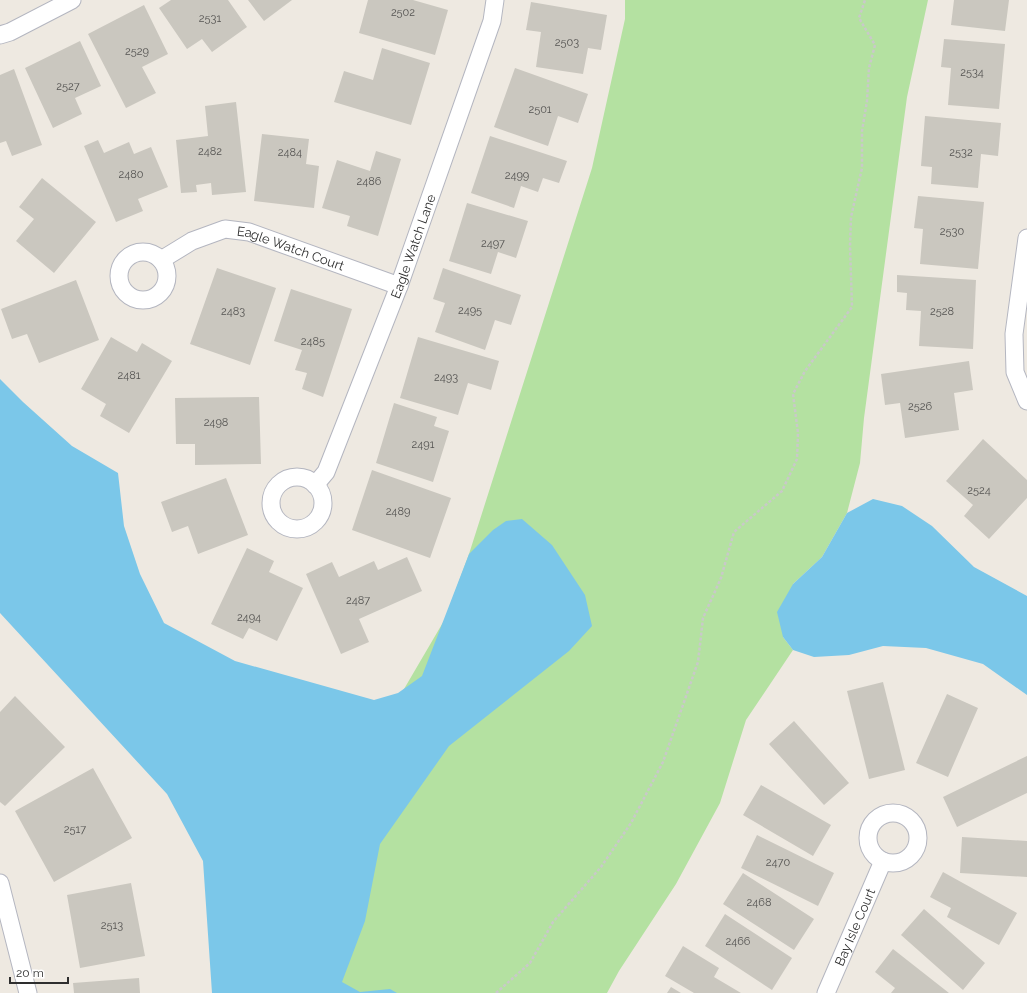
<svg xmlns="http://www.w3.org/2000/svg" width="1027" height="993" viewBox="0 0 1027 993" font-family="Raleway,sans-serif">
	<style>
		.green { fill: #b4e1a1 }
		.water { fill: #7bc7e9 }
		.building { fill: #cac7bf }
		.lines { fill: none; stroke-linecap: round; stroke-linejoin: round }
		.street-casing { stroke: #b4b6c0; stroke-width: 19 }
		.path { stroke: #c9c9c9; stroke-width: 2.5; stroke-dasharray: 3 2; stroke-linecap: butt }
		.street { stroke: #fff; stroke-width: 17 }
		.labels { text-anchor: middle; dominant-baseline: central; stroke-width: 4; stroke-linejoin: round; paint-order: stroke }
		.number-label { font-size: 11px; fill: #555452 }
		.street-label { font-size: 13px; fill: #2e2e2e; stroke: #fff }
	</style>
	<rect width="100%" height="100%" fill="#eee9e1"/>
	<path class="green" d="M625 0H928L907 97 864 418 860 463 847 513 822 557 793 584 783 637 793 650 746 720 720 803 676 884 619 971 607 993H226L445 619 469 554 592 168 625 19Z"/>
	<path class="water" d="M0 379 23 402 72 446 118 473 124 526 140 574 164 623 235 661 374 700 398 693 422 676 469 554 493 530 506 521 522 519 552 545 585 595 592 626 569 651 449 746 380 844 365 921 342 982 360 992 390 989 397 993H212L203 861 167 794 0 613Z
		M873 499 902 506 932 526 974 567 1027 596V695L983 664 926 648 883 646 849 655 814 657 793 650 783 637 777 612 793 584 822 557 847 513Z"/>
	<path class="building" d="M171 0H228L247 27 212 52 202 39 187 49 159 8Z
		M248 0H292L264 21Z
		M368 0H413L448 10 435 55 359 33Z
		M954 0H1009L1005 31 951 25Z
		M531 2 607 15 601 50 588 48 583 74 536 67 541 32 526 30Z
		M144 5 168 54 142 67 156 93 126 108 88 34Z
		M944 39 1005 44 999 109 948 105 951 68 941 67Z
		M80 41 101 86 75 98 82 114 53 128 25 68Z
		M382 48 430 63 411 125 334 102 344 71 373 80Z
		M515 68 588 94 578 123 558 116 548 146 494 127Z
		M14 69 42 145 12 156 6 141 0 143V75Z
		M236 102 246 192 212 195 211 183 196 185 197 192 181 193 176 140 208 136 205 106Z
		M925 116 1001 123 998 156 981 154 978 188 931 184 932 167 921 166Z
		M262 134 309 139 306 164 319 166 314 208 254 201Z
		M490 136 567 161 559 183 543 178 538 192 521 186 514 208 471 193Z
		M98 140 104 153 129 142 134 154 151 147 168 187 138 199 143 211 116 222 84 146Z
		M376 151 401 159 378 236 347 226 350 216 322 208 337 160 370 171Z
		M42 178 96 222 54 273 16 241 34 219 19 207Z
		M918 196 984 202 978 269 920 264 923 229 914 228Z
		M467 203 528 221 516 258 498 252 491 274 449 261Z
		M217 268 276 288 250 365 190 344Z
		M443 268 521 295 511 325 495 320 485 350 435 332 445 303 433 299Z
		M897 275 976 280 973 349 919 346 921 311 906 310 907 293 897 292Z
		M76 280 99 340 39 363 27 334 12 339 1 309Z
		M291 289 352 309 323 397 302 389 307 373 295 370 302 350 274 341Z
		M111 337 137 352 142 343 172 361 129 433 100 416 106 404 81 389Z
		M418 337 499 361 491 390 468 383 458 415 400 398Z
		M969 361 973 390 954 393 959 430 905 438 900 403 885 405 881 374Z
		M259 397 261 464 195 465V444H176L175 398Z
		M394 403 437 417 434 426 449 431 433 482 376 463Z
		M983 439 1027 480V498L989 539 964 516 973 505 946 481Z
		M372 470 451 498 430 558 352 530Z
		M226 478 248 535 198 554 188 526 172 532 161 502Z
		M247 548 274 561 269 572 303 588 277 641 249 628 243 639 211 624Z
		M407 557 422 591 359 619 369 642 341 654 306 574 332 562 339 577 374 561 378 570Z
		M883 682 905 770 869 779 847 691Z
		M947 694 978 708 948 777 916 763Z
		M15 696 65 747 5 806 0 802V712Z
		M794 721 849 783 824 805 769 744Z
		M1027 756V793L957 827 943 797Z
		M93 768 132 838 54 882 15 811Z
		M761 785 831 825 813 856 743 815Z
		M757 835 834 873 818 906 741 868Z
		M962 837 1027 841V877L960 873Z
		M943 872 1017 913 999 945 947 917 951 908 930 897Z
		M743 873 814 919 794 950 723 904Z
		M131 883 145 956 80 968 67 895Z
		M924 909 985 963 963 990 901 935Z
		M725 914 792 958 772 990 705 946Z
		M683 946 719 968 714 977 741 993H694L665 976Z
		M893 949 949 993H891L895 988 875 972Z
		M139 978 140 993H74L73 983Z
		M671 987 681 993H667Z"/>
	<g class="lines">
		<g class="street-casing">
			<g id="street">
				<path d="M0 35 10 32 72 0"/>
				<path d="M1027 238 1014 334 1015 372 1027 401"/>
				<circle cx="143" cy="276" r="24"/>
				<path id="s1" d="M161 260 192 241 225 229 249 232 399 286"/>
				<circle cx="297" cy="503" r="26"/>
				<path id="s2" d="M315 485 326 472 399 286 492 21 495 0"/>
				<circle cx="893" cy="838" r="25"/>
				<path d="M0 883 28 993"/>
				<path id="s3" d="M826 993 883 861"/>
			</g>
		</g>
		<path class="path" d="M496 993 530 963 553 922 601 867 631 823 663 762 698 662 703 618 721 578 734 532 782 491 797 459 798 433 793 394 805 371 852 307 850 246 851 217 862 168V131L867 101 869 68 875 45 859 18 865 0"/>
		<use href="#street" class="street"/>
	</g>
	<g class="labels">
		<g class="number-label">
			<text x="403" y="12">2502</text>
			<text x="210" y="18">2531</text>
			<text x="567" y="42">2503</text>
			<text x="137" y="51">2529</text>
			<text x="972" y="72">2534</text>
			<text x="68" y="86">2527</text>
			<text x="540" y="109">2501</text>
			<text x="210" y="151">2482</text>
			<text x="290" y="152">2484</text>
			<text x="961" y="152">2532</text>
			<text x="131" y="174">2480</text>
			<text x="517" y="175">2499</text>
			<text x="369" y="181">2486</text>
			<text x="952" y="231">2530</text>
			<text x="493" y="243">2497</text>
			<text x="470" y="310">2495</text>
			<text x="233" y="311">2483</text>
			<text x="942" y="311">2528</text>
			<text x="313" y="341">2485</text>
			<text x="129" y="375">2481</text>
			<text x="446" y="377">2493</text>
			<text x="920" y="406">2526</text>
			<text x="216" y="422">2498</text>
			<text x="423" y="444">2491</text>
			<text x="979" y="490">2524</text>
			<text x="398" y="511">2489</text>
			<text x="358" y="600">2487</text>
			<text x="249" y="617">2494</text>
			<text x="75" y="829">2517</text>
			<text x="778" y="862">2470</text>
			<text x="759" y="902">2468</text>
			<text x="112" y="925">2513</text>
			<text x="738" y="941">2466</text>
		</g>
		<g class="street-label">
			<text stroke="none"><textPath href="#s2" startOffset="259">Eagle Watch Lane</textPath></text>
			<text stroke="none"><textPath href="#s1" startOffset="140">Eagle Watch Court</textPath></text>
			<text stroke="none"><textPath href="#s3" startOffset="72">Bay Isle Court</textPath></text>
		</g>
	</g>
	<path d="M10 977v6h58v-6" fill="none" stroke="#2e2e2e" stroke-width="2"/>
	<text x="16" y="977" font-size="12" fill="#2e2e2e" stroke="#ffffff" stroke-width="3" paint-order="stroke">20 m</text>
</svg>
